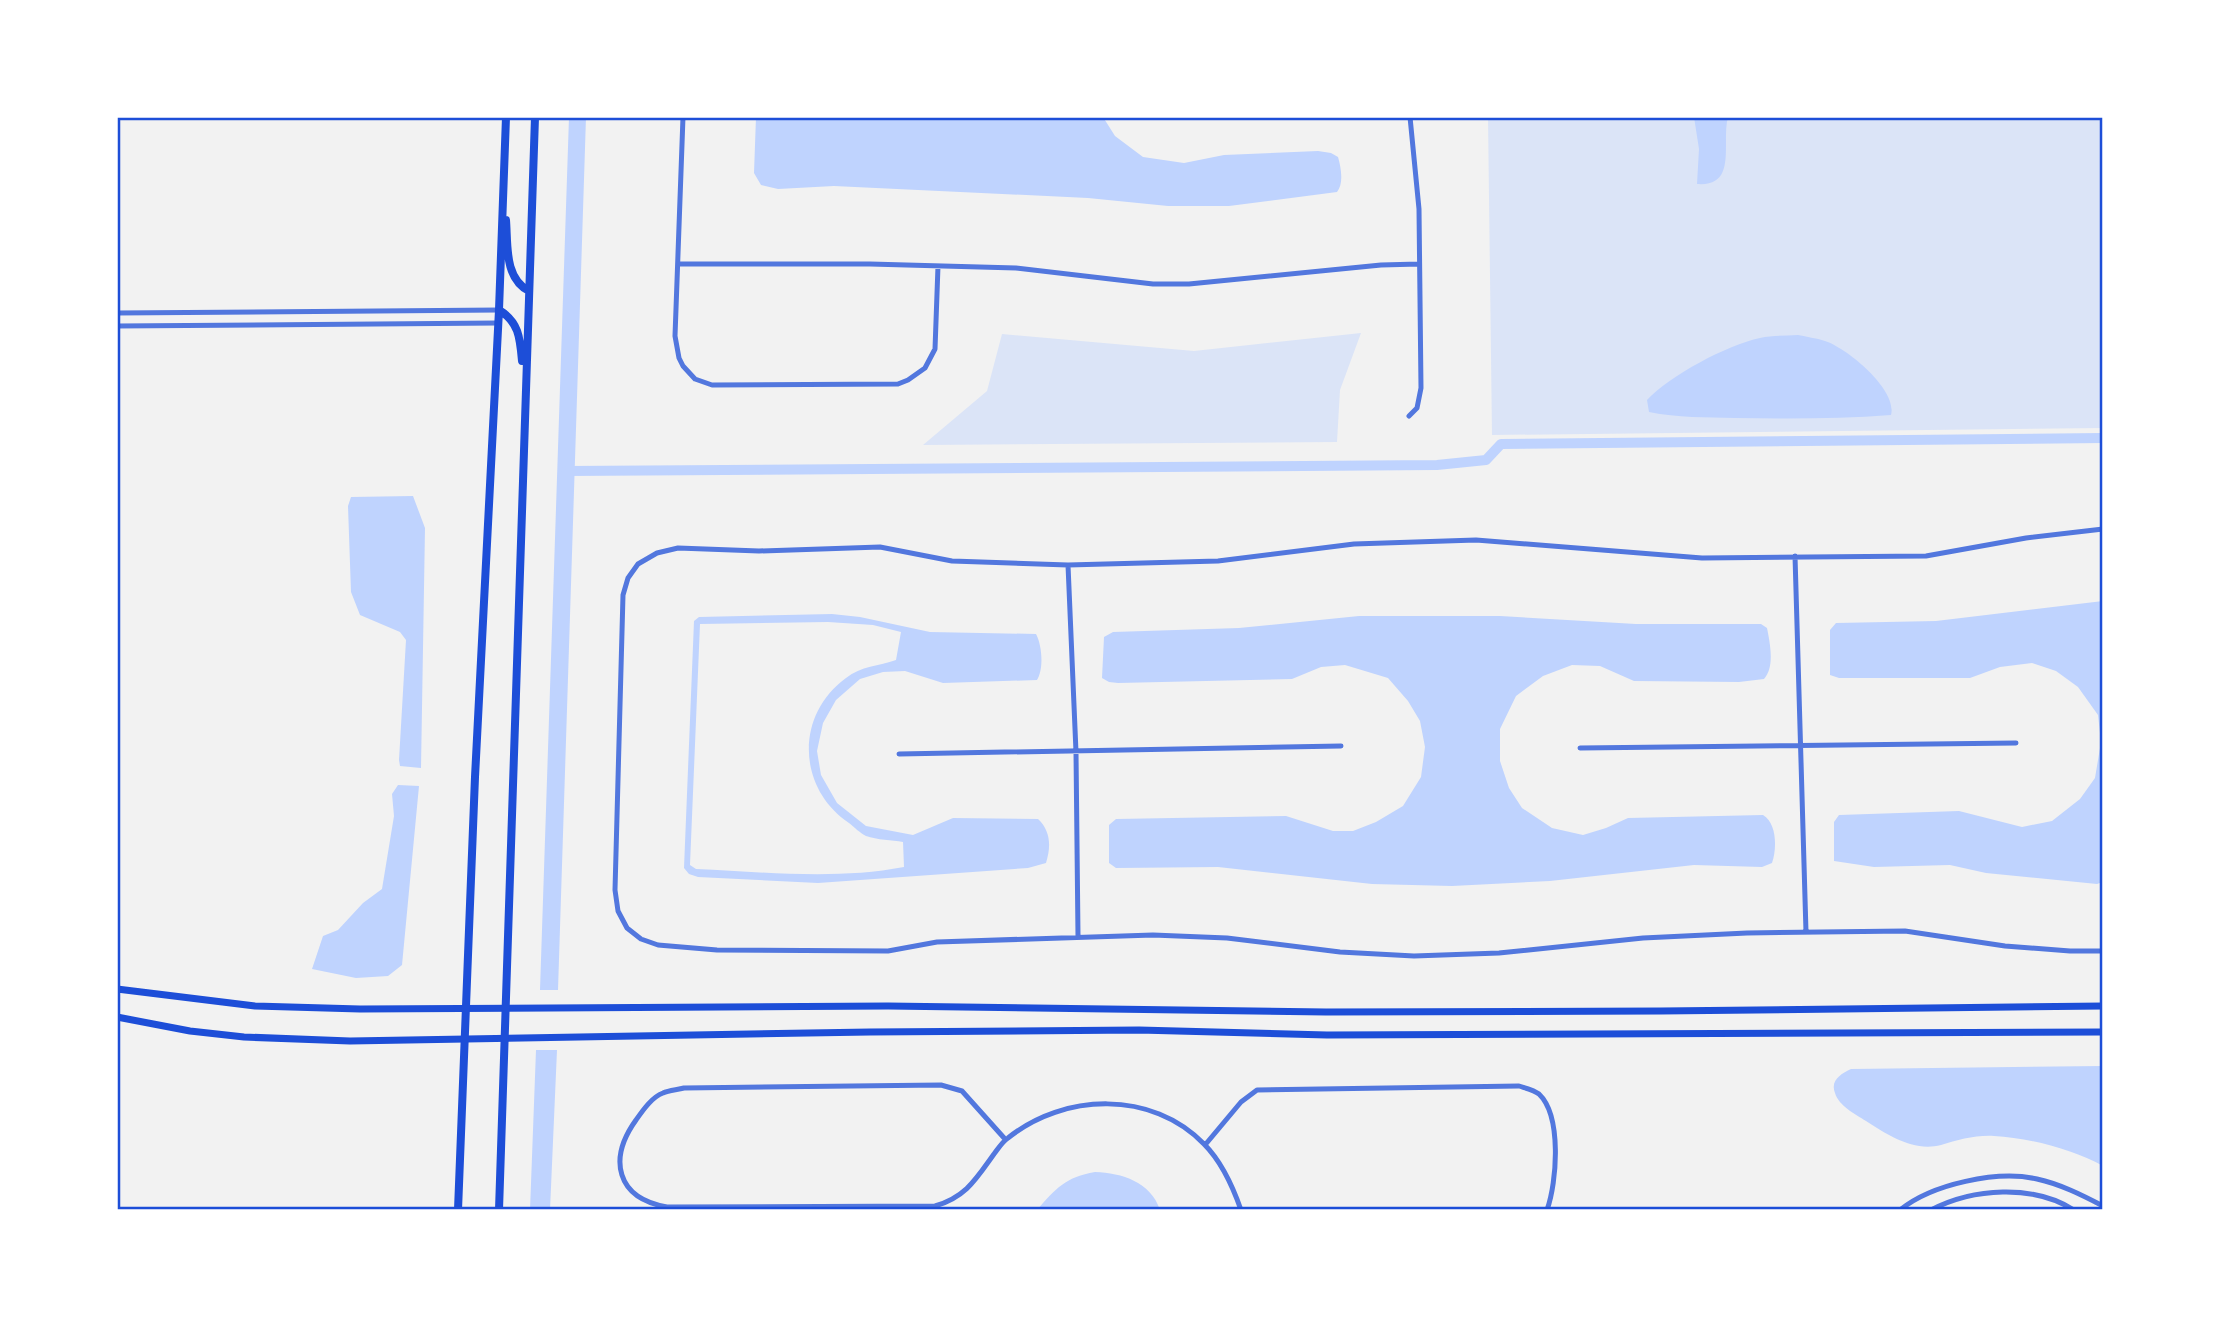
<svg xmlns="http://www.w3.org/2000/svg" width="2220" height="1327" viewBox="0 0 2220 1327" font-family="Commissioner,sans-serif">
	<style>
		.green { fill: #dbe4f7 }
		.water { fill: #bfd3fe; fill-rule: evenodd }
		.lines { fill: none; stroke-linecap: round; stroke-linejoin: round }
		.canal { stroke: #bfd3fe; stroke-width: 10 }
		.minor { stroke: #5277de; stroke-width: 5 }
		.secondary { stroke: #1d4ed8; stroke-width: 7 }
		.primary { stroke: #1d4ed8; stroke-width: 8 }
		.neatline { fill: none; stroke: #1d4ed8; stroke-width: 2.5 }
	</style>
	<rect width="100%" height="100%" fill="#f2f2f2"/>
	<path class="green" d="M1488 117H2103V428L1492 435Z
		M1361 333 1340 390 1337 442 923 445 987 391 1002 334 1194 351Z"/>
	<path class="water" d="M569 117H586L558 990H540Z
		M756 117H1103L1115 136 1143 157 1184 163 1224 155 1318 151 1331 153 1338 157C1341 167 1344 184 1337 192L1229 206H1168L1088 198 834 186 778 189 761 185 754 173Z
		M1694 117H1728C1721 143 1738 187 1697 184L1699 149Z
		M1798 335C1807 337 1816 338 1825 341 1847 348 1898 390 1891 415 1839 419 1787 419 1735 418 1706 417 1678 418 1649 412L1647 400C1669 376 1727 345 1760 338 1772 335 1785 336 1798 335Z
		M413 496 425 528 421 768 400 766 399 760 406 640 400 632 360 615 351 592 348 506 351 497Z
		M2103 601V882L2097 884 1986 873 1950 865 1874 867 1834 861V822L1839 815 1959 811 2022 827 2052 821 2080 799 2095 778 2101 742 2098 715 2078 687 2056 671 2032 663 2000 667 1970 678H1839L1830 675V630L1836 623 1936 621Z
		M832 614 860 617 930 632 1036 634C1042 645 1044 669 1037 680L943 683 905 671 883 672 860 679 836 700 823 723 817 751 821 775 837 803 866 826 913 835 953 818 1038 819C1051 831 1051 847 1046 863L1028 868 818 883 698 877 689 874 684 868 694 621 699 617ZM828 622 873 625 901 632 896 660C879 666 861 666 846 678 795 715 797 788 849 823 854 827 860 833 866 836 877 840 892 840 903 842L904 867C836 880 764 872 696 869L690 865 700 624Z
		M1359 616H1500L1636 624H1761L1767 628C1770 643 1775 667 1764 679L1739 682 1634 681 1600 666 1572 665 1543 676 1516 696 1500 729V761L1509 788 1522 808 1552 828 1583 835 1606 828 1628 818 1763 815C1777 823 1777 849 1772 863L1762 867 1694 865 1550 881 1452 886 1372 884 1218 867 1116 868 1109 863V825L1116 819 1286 816 1333 831H1353L1376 822 1403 806 1421 777 1425 747 1420 721 1408 701 1388 678 1345 665 1321 667 1292 679 1118 683 1109 682 1102 678 1104 637 1113 632 1239 628Z
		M398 785 419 786 402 965 388 976 356 978 312 969 323 936 338 930 363 903 382 889 394 816 392 794Z
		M536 1050H557L550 1210H530Z
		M2103 1066V1166C2072 1149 2029 1138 1994 1136 1975 1135 1958 1140 1941 1145 1913 1152 1888 1135 1866 1121 1855 1114 1839 1106 1835 1093 1830 1080 1841 1074 1851 1069Z
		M1095 1172C1122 1173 1151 1182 1160 1210H1037C1056 1188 1066 1177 1095 1172Z"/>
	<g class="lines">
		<path class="canal" d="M566 471 1437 465 1486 460 1501 444 2103 438"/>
		<path class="minor" d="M683 117 675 336 679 358 683 366 695 379 712 385 898 384 908 380 925 368 935 349 938 266
			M678 264H870L1016 268 1153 284H1189L1381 265 1419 264
			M117 313 499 310
			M117 326 498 323
			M1409 416 1417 408 1421 388 1419 209 1410 117
			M2103 529 2026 538 1926 556 1702 558 1476 540 1354 544 1218 561 1068 565 952 561 880 547 759 551 678 548 657 553 638 564 628 578 623 595 615 890 618 911 627 928 641 939 658 945 717 950 888 951 937 942 1153 935 1227 938 1340 952 1414 956 1499 953 1643 938 1747 933 1905 931 2005 946 2070 951H2103
			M1795 556 1806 932
			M1068 565 1076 752 1078 936
			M1580 748 2016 743
			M899 754 1341 746
			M1005 1139 962 1091 941 1085 684 1088C677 1090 669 1090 663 1093 652 1097 643 1110 636 1120 608 1159 616 1198 667 1207L935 1206C966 1197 976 1179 994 1154 998 1149 1002 1142 1008 1138 1064 1093 1152 1090 1204 1144 1221 1161 1233 1187 1241 1210
			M1205 1145 1241 1102 1257 1090 1519 1086C1525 1088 1534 1090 1539 1094 1562 1116 1557 1182 1547 1210
			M1900 1210C1932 1184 1997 1170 2037 1179 2060 1184 2082 1195 2103 1206
			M1931 1210C1973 1188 2033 1184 2074 1210"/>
		<path class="secondary" d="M117 989 255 1006 360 1009 888 1006 1326 1012 1661 1011 2103 1006
			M117 1017 190 1031 244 1037 350 1041 870 1032 1139 1030 1327 1035 2103 1032"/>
		<path class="primary" d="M506 220C508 245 504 278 529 291
			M499 310C519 322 520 338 522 361
			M458 1210 475 777 499 310 506 117
			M499 1210 535 117"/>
	</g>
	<rect width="2220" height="1327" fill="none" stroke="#ffffff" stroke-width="238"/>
	<rect x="119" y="119" width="1982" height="1089" class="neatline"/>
</svg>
